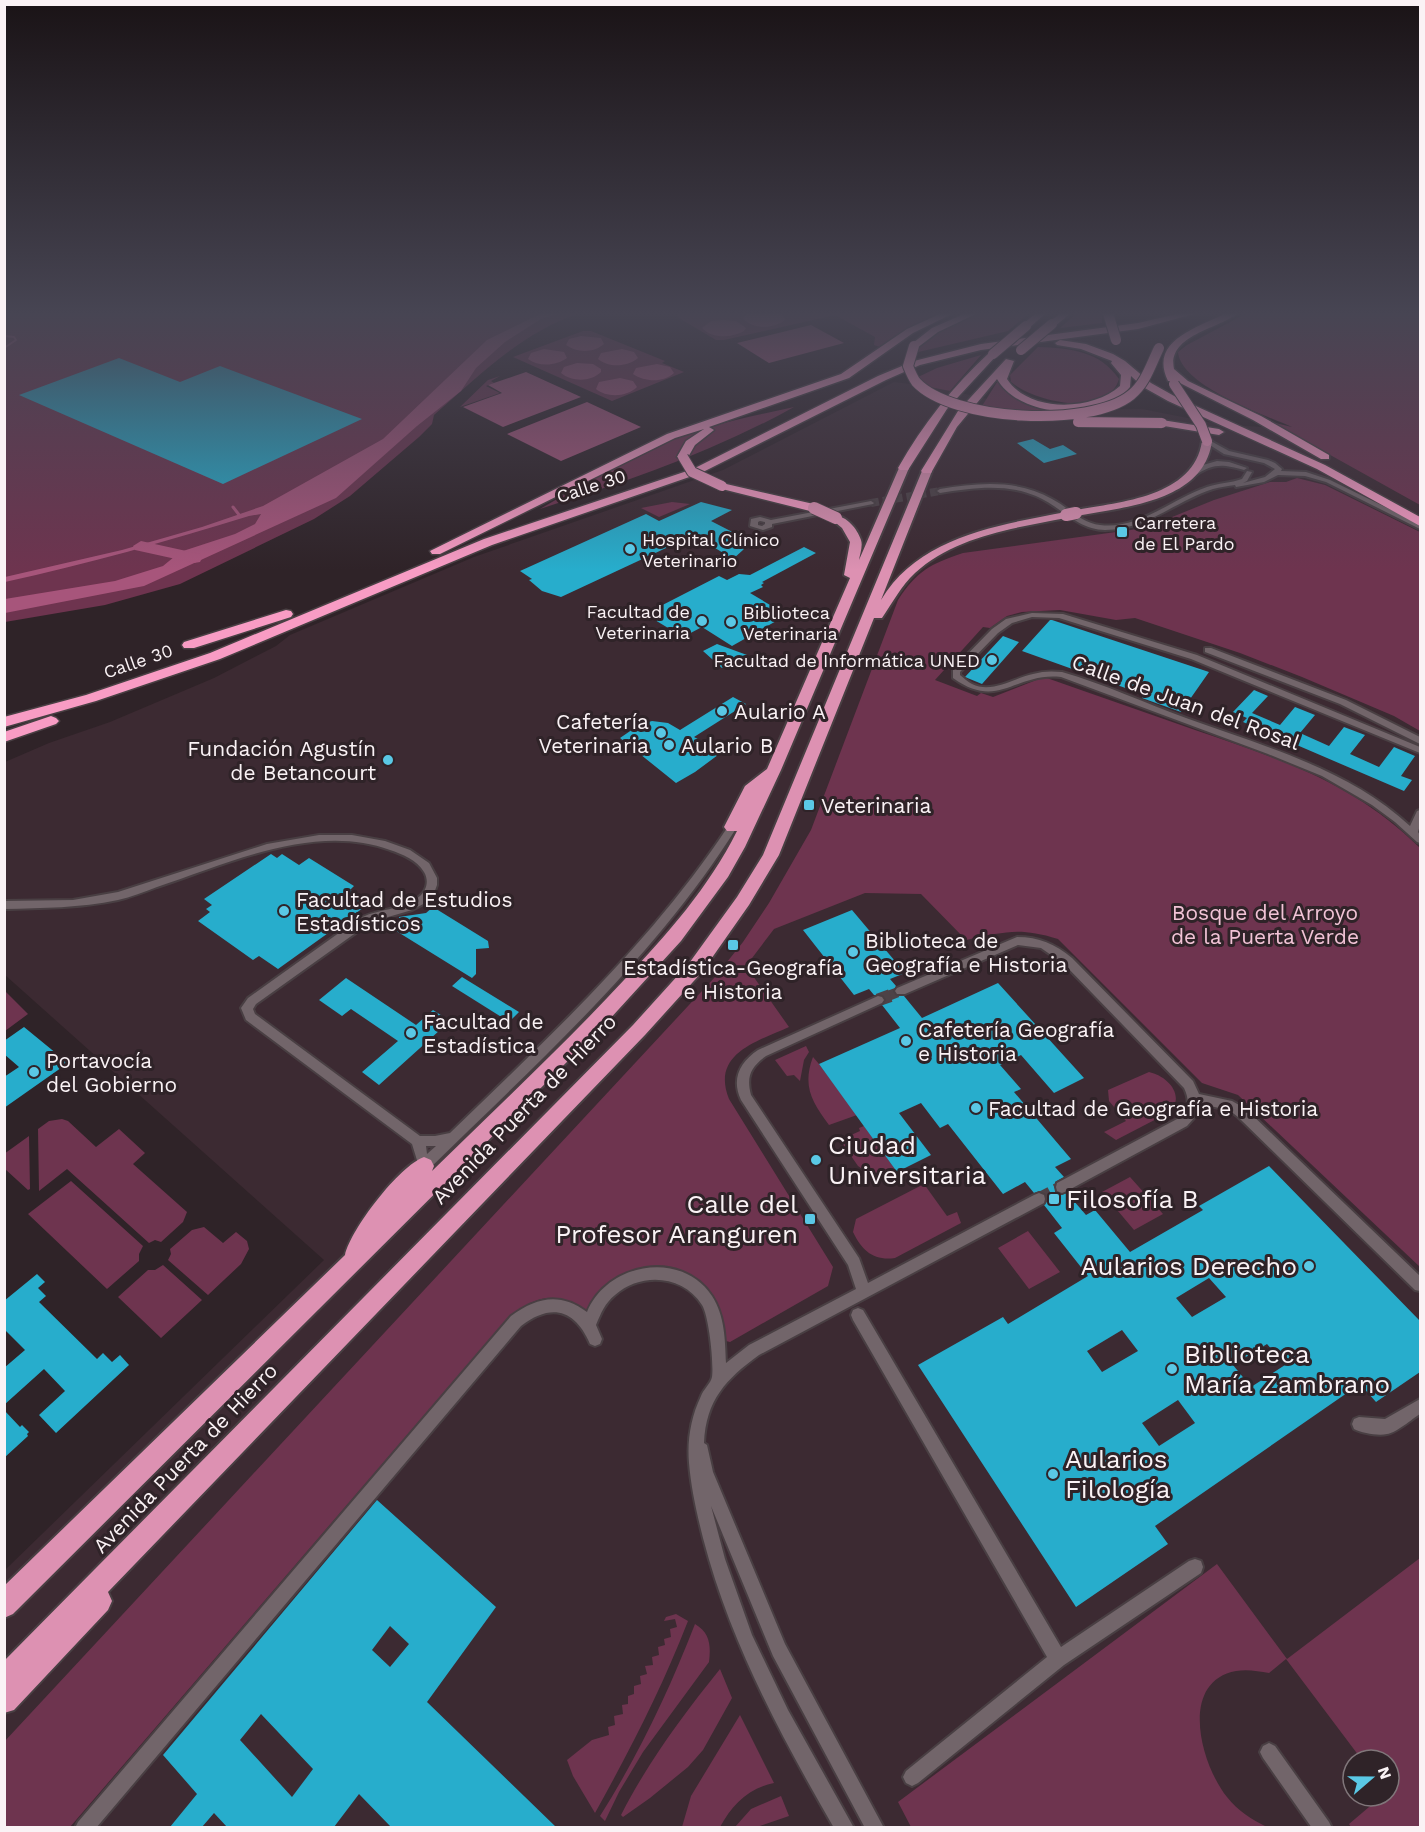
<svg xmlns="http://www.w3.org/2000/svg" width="1425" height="1832" viewBox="0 0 1425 1832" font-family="'Work Sans',sans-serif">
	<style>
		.built { fill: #3c2a32; fill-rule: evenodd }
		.green { fill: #6e344f }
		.water { fill: #a7557b }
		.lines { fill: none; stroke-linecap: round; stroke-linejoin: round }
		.stream-far1 { stroke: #a7557b; stroke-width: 2 }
		.stream { stroke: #a7557b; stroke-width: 3 }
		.river { fill: #a7557b; fill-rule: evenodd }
		.building { fill: #27adcc; fill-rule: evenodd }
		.minor-tunnel-far2 { stroke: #4d4247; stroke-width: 8; stroke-dasharray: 8 4; stroke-linecap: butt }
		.minor-tunnel-far1 { stroke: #4d4247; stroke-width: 10; stroke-dasharray: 10 5; stroke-linecap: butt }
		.minor-tunnel { stroke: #4d4247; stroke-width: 13; stroke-dasharray: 13 6; stroke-linecap: butt }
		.minor-casing { stroke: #493f43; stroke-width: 4 }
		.trunk-casing { stroke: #493f43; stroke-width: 4 }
		.motorway-casing { stroke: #493f43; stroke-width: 3 }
		.minor { fill: #72656a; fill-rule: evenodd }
		.trunk { fill: #dd91b2; fill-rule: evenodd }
		.motorway { fill: #f89cc4; fill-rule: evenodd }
		.trunk-bridge-casing { stroke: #493f43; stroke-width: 14; stroke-linecap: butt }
		.motorway-bridge-casing { stroke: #493f43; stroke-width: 12; stroke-linecap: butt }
		.trunk-bridge { stroke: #dd91b2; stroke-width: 12 }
		.motorway-bridge { stroke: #f89cc4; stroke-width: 10 }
		.poi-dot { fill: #5ac8e5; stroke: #2f2328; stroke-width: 2 }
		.labels { text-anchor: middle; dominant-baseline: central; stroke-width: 6; stroke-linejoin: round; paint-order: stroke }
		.far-street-label { font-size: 18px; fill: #faf2f5; stroke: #2f2328 }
		.far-poi-label { font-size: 18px; fill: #faf2f5; stroke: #2f2328; text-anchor: start }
		.street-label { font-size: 21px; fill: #faf2f5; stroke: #2f2328 }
		.poi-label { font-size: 21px; fill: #faf2f5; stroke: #2f2328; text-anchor: start }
		.park-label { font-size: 21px; fill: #f2c3d6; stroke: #2f2328 }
		.near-poi-label { font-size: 26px; fill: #faf2f5; stroke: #2f2328; text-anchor: start }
	</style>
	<rect width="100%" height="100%" fill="#2f2328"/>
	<path class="built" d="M894 382 934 387 1037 410 1142 409 1218 424 1302 430 1420 476V1827H5V1570L324 1260 5 975V762L49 743 110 722 214 678 276 646 290 635 474 557 723 470ZM1353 1760H1389V1796H1353Z"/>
	<path class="green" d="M4 313H580C522 332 479 376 434 415L432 424 419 437 350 496 314 519 180 584 105 605 5 622Z
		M676 313H942L929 317 883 348 874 345 875 337 835 315 724 340H716L679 318Z
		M980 313H1029L1008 331 914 353C925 328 955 321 980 313Z
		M1077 313H1102V323L1060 328Z
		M1247 313H1420V505L1271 422 1292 427C1265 415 1181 386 1178 352L1187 345Z
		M583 331H591L665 361 662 363 684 372 612 401 513 357Z
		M1038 347C1070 348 1100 351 1119 379 1107 419 1034 402 1011 382L1010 375Z
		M981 355 950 391 925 386 918 377 937 368Z
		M500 376 491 381 494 383 486 386 500 393 460 407 488 380Z
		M999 379 1032 403 1065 407 1043 416 982 406Z
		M794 407C713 452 628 481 540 509 578 487 616 462 657 445 701 427 748 417 794 407Z
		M1297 478 1325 485 1420 532V731L1394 716 1302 677 1240 653 1135 618 1116 620 1060 610 1022 612 1007 616 990 628 983 627 935 680 977 696 981 693 993 697 1044 677C1094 695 1145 712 1195 730 1281 759 1354 783 1420 848V1267L1238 1095 1202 1083 1058 939C1018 927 1006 932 966 940L921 894 865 893 774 929 746 966 789 1027C756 1042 711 1054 729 1099L833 1267 828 1286 730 1342 726 1341 722 1336 719 1312C707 1303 674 1273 663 1270 628 1260 605 1289 587 1313 555 1289 535 1296 506 1320L70 1827H5L4 1742 715 977 743 942 769 903 811 830 898 600C917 571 930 564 963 553L1145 528 1214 500 1270 482H1286Z
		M672 502 690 504 659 517 641 508Z
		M5 991 28 1014 5 1031H4Z
		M806 1046 809 1052 804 1060 800 1081 794 1075 787 1076 775 1060Z
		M813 1057 819 1064 857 1115 829 1125C812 1102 802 1086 813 1057Z
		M1149 1072C1168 1076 1187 1097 1168 1113L1116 1140 1104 1132 1126 1121 1109 1101 1108 1090Z
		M62 1119 68 1121 96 1147 119 1129 145 1153 133 1164 187 1212 183 1222 161 1242 155 1240 149 1243 67 1169 39 1191 38 1129 49 1121Z
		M864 1126 897 1172 877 1179 858 1166 840 1140 860 1131 859 1128Z
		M29 1136 30 1189 28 1190 5 1169 4 1154Z
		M1130 1177 1163 1214 1134 1230 1102 1192Z
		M71 1181 143 1246 139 1254V1261L107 1289 28 1214Z
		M924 1184 947 1216 957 1212 961 1223 895 1258C874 1261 862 1251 853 1232L856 1219Z
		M204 1227 223 1243 236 1232 247 1241 249 1249 241 1264 208 1295 168 1260 171 1254 170 1249 192 1230Z
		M1028 1231 1060 1272 1029 1289 998 1248Z
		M163 1265 202 1300 161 1338 118 1297 148 1270H155Z
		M1420 1558V1827H1351L1349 1824 1382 1796H1389V1760H1362L1286 1659 1269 1673C1258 1671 1247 1669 1236 1671 1178 1682 1201 1765 1227 1797 1238 1811 1251 1819 1267 1827H911L898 1802 1217 1564 1287 1659Z
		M676 1614 688 1621C662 1688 630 1750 595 1813L573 1776 567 1760 592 1740 609 1735 608 1727 615 1725 614 1716 623 1714 622 1705 628 1704V1696L634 1694V1686L641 1684 640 1676 647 1674 645 1666 653 1665 652 1657 659 1655 658 1647 665 1645 664 1639 671 1637 670 1629 677 1627 675 1619 664 1621 666 1617Z
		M695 1624C710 1633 711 1645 709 1662L643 1752 619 1792 605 1821 600 1816C638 1756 669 1691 695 1624Z
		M720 1669 732 1698 703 1750 688 1767 650 1798 623 1817 621 1815C648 1762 683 1715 720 1669Z
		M740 1715 774 1783C748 1788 732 1805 720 1827H682L691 1796Z
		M781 1796 789 1816 757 1827H735L751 1809Z"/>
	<path class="water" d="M542 313H561L541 319 505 342 476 368 461 391 417 426 336 498 144 586 5 613V599L115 581 163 566 180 552 235 534 255 524 261 514 249 516C168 541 88 564 5 582V577L122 550 202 527 263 506 383 439 487 340Z
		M748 313H779L783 315 785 320C774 329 752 330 743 318Z
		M723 320 736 321 746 328 744 331C732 338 712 339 702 328L711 321Z
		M811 325 844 343 769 363 737 343Z
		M581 336 601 338 604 344C594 353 577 353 566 345L569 339Z
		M544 349 564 352 567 358C556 366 539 367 528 359L531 353Z
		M622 349 634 352 638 358C627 367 609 368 598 359L601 353Z
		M577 363 593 364 601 369V372C591 382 572 382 561 373L564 367Z
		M657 364 670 367 674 373C663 383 645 382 633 374L636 368Z
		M526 372 581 397 503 427 463 407 502 393 488 385Z
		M620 378 633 381 637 387C627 397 607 398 596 389L599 382Z
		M587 402 641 427 561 461 507 434Z"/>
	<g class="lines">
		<path class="stream-far1" d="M4 336 14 337 16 340 4 348"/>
		<path class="stream" d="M233 507 240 516"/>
		<path class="river" d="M141 541 200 554 202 558 200 562 194 563 135 550 133 546Z"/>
	</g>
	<path class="building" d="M119 358 180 382 220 366 362 419 223 484 19 395Z
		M1033 439 1050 449 1063 445 1077 454 1044 463 1017 443Z
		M701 502 732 510 711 521 750 541 743 550 733 559 694 535 561 597 542 591 529 580 532 579 520 571 646 514 659 521Z
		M804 547 816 553 762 582 764 583 761 585 763 587 750 593 787 615 732 646 702 627 683 637 645 614 719 576 727 580 739 574 750 575Z
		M1050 620H1052L1209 672 1181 712 1142 698 1144 695 1131 690 1022 651Z
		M1003 636 1019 642 982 684 965 677Z
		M717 644 747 655 722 668 703 651Z
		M1254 690 1268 696 1252 713 1280 725 1295 707 1315 715 1300 733 1329 746 1344 727 1365 735 1350 754 1379 767 1394 747 1415 756 1401 776 1412 780 1404 791 1243 722 1247 718 1233 712Z
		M733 697 746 704 694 737 722 752 695 772 676 783 620 738 639 725 652 721 668 723 680 730Z
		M271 854 277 858 282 854 299 865 309 858 354 886 350 890 370 903 278 969 259 956 253 960 198 921 210 912 206 909 212 905 204 899Z
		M433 907 488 941 489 948 476 949V974L472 978 393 929 399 925V917L426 913Z
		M852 910 905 973 890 979 896 986 893 992 897 996H904L922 1018 998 983 1084 1078 1054 1093 1021 1055 1000 1065 1021 1089 1014 1092 1071 1159 1055 1167 1064 1177 1055 1182V1192L1061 1195 1067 1193 1086 1215 1095 1210 1130 1252 1203 1210 1199 1206 1269 1166 1420 1321V1372L1376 1402 1360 1384 1155 1526 1168 1544 1076 1607 918 1365 1003 1317 1008 1324 1088 1276 1054 1233 1062 1228 1044 1205 1047 1200 1045 1193 1040 1191 1034 1193 1025 1182 1003 1194 948 1124 940 1128 921 1103 899 1113 931 1155 897 1172 819 1064 900 1028 882 1005 886 1001 884 996 874 995 869 989 854 995 803 930ZM1209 1278 1226 1297 1192 1317 1176 1298ZM1122 1330 1138 1351 1102 1372 1087 1351ZM1267 1344 1285 1365 1251 1387 1233 1365ZM1178 1400 1195 1423 1159 1446 1142 1423Z
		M462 977 519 1012 511 1020 505 1016 503 1018 452 986Z
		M346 978 416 1025 433 1010 450 1021 379 1085 362 1072 398 1041 351 1009 342 1016 319 1000Z
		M24 1027 68 1063 4 1108V1077L19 1067 4 1054V1041Z
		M37 1274 45 1282 38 1288 46 1296 39 1302 97 1359 103 1353 112 1362 120 1355 129 1365 56 1433 39 1415 65 1391 44 1369 4 1405V1368L25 1350 4 1329V1301Z
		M4 1410 20 1427 22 1425 29 1432 27 1434 28 1436 4 1458Z
		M377 1500 496 1607 427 1702 556 1827H391L359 1794 334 1827H227L214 1813 202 1827H170L197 1794 163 1755ZM390 1626 409 1644 390 1667 372 1650ZM261 1714 313 1769 292 1797 240 1740Z"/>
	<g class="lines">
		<path class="minor-tunnel-far2" d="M871 503 940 491"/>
		<path class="minor-tunnel-far1" d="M888 996 901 991"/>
		<path class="minor-tunnel" d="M878 1000 892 995
			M1039 1199 1062 1187"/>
		<g class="minor-casing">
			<path id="minor" d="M1207 439 1229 451 1268 460 1275 463 1282 469 1281 471 1306 472 1330 480 1420 524V529L1326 482 1305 476 1278 475 1264 482 1236 487 1235 485C1228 486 1220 487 1213 489 1176 501 1145 530 1105 530 1078 530 1060 506 1036 496 1006 483 971 488 940 493L937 491 940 489C978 483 1017 479 1052 499 1068 507 1081 523 1100 525 1138 530 1172 499 1207 487 1218 483 1231 483 1242 479L1247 471 1252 472 1247 481 1243 483 1265 477 1275 469 1264 463 1224 454 1205 442 1204 441Z
				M1217 461 1229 462 1247 468 1244 470C1222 464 1214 463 1194 476L1189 475 1203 465Z
				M871 501 874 503 873 504 772 524V527L763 530 750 526 751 519 760 517 771 520ZM760 521 765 522V524L762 526 758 525V522Z
				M1032 613 1063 614 1197 655 1420 747V753L1191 659 1059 618 1032 617 1012 623 998 633 960 672V675C964 678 968 682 972 684 992 694 1014 678 1033 674 1043 671 1052 671 1062 672 1104 684 1145 703 1186 718 1263 746 1349 769 1410 826L1417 811 1420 810V825L1418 832 1420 835V843L1417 842 1395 822 1372 805 1322 776 1268 754 1061 677C1015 672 999 711 953 678V669L992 629 1006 619Z
				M1205 648H1211L1346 700 1420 737V744L1340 704 1205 652Z
				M732 824 737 827C655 958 537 1063 428 1170L424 1172 420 1170 412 1144 246 1020 241 1008 248 998 357 920C376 908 403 911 420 896 427 890 429 880 424 872 417 860 402 854 390 850 315 822 227 864 157 887 144 892 131 897 118 900 79 908 44 908 4 909V901L73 900 118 892 267 844 319 835H352L385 841 410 850 429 863 437 878V885L433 896 427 902 412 910 371 922 256 1004 253 1009 255 1014 420 1136H435L450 1133C550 1036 652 942 729 825ZM426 1146H436L427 1154Z
				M1017 937C1039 937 1055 944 1072 958L1193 1081 1199 1094 1232 1101 1246 1109 1420 1276V1291L1415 1290 1238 1117 1229 1110 1200 1104 1195 1117 1187 1126 1067 1191 1062 1193 1057 1191 1056 1187 1057 1183 1179 1118C1189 1109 1190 1101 1184 1088L1064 964 1041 948 1018 945 905 994H897L895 991 897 988Z
				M878 996 882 997 884 1000 882 1003 766 1056C751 1067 746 1076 751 1095L859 1258 868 1283 1034 1195 1039 1193 1044 1195 1045 1199 1044 1203 759 1355C726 1379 706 1400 704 1443L707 1445 713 1472 785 1644 884 1828H865L773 1656 711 1506 725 1559 752 1635 788 1710 854 1828H834C781 1736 730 1642 703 1538 697 1514 691 1488 689 1463 687 1440 691 1417 701 1396 703 1390 711 1383 712 1377 714 1364 709 1316 702 1305 683 1275 641 1272 615 1295 605 1303 601 1313 596 1325L602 1339 600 1344 595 1346 590 1344C575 1309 551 1303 521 1326L96 1828H75L78 1822 511 1316C537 1297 560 1292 587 1312 607 1263 681 1249 712 1296 725 1316 725 1340 726 1363L749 1345 856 1289 848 1265 741 1100C731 1079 740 1062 758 1050Z
				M858 1308 863 1310 1061 1647 1189 1561 1195 1559 1201 1561 1203 1567 1201 1573 1064 1665 918 1783 912 1786 906 1783 903 1777 906 1771 1047 1657 853 1320 851 1315 853 1310Z
				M1420 1399V1414C1412 1419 1396 1433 1387 1434 1378 1436 1362 1433 1354 1429L1352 1424 1354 1419 1359 1417 1385 1419Z
				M1269 1743 1275 1746 1329 1822 1332 1828H1312L1263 1758 1260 1752 1263 1746Z"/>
		</g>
		<g class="trunk-casing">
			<path id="trunk" d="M1207 438 1212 441C1204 502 1124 507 1076 516L1070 513 1076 510C1120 502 1194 497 1202 441Z
				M904 465 909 468 781 770 745 847 728 877 681 941 608 1021 13 1614 4 1618V1586L345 1255C351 1229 399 1166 424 1157L431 1160 434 1166 432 1171C496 1108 563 1046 624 980 667 935 709 887 737 831H727L724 827 745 786 767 769 850 578 844 575 850 542 842 528 830 518 832 516C845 514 857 528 861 540 863 546 860 554 859 560L899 468Z
				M927 468 932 471 881 600C919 536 999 525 1066 512L1072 515 1066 518C1015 528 955 536 915 573 901 586 893 602 882 618H874L779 855 749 905 702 972 645 1035 108 1592 112 1601 108 1610 14 1710 4 1713V1661L633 1025 690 962 737 897 763 855 922 471Z"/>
		</g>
		<g class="motorway-casing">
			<path id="motorway" d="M942 313H954L913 333 849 378 709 427 714 430 695 445 687 459 683 460 677 457 686 441 704 429 675 438 440 554H432L430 551 667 434 841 374 907 329Z
				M966 313H978L938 332 917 348 909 346 932 328Z
				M1036 313H1046L1029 328H1023V324Z
				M1061 313H1071L1055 326H1049V322Z
				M1181 313H1198L1138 329 981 350 920 365 886 380 701 473 492 545 220 659 96 701 4 727V717L86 695 210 653 484 539 693 469 878 376 914 361 981 344 1138 323Z
				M1226 313H1238C1219 329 1167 335 1174 369L1188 381 1261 416 1329 455V459H1321L1253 420 1176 381H1168C1148 340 1198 328 1226 313Z
				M1060 340 1086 344 1113 354 1125 361 1151 383 1176 397 1325 465 1420 517V526L1317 469 1168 401 1143 387 1131 376 1130 387C1101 422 1020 419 997 379L957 427 931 473H923L921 471 958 411 1006 359 1014 361 1007 379C1029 413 1092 411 1120 386L1121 375 1111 363 1112 361 1081 349 1057 345 1055 343Z
				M990 352 998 354 947 409 908 470H900L898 468C923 424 953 386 990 352Z
				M1162 420 1219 429 1224 432 1219 435 1158 425 1157 423Z
				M722 483 818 505 820 508 814 512 718 488V484Z
				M286 610 291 611 293 614 291 617 194 648H184L182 645 184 642Z
				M51 716 56 718 59 721 56 724 4 742V732Z"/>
		</g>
		<use href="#minor" class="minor"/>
		<use href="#trunk" class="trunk"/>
		<use href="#motorway" class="motorway"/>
		<g class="trunk-bridge-casing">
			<path id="trunk-bridge" d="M814 508 836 518
				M1066 515 1076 513"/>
		</g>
		<g class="motorway-bridge-casing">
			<path id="motorway-bridge" d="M1108 313 1116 340
				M914 346 908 366C910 371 913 378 916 382 952 421 1090 428 1131 395 1146 383 1151 364 1159 348
				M1021 350 1052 324
				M993 354 1026 326
				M1174 384 1201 425 1207 441
				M1078 422 1162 423
				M683 457 692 472 722 486"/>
		</g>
		<use href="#trunk-bridge" class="trunk-bridge"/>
		<use href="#motorway-bridge" class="motorway-bridge"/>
	</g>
	<linearGradient id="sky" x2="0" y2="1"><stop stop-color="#1a1316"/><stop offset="0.55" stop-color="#474553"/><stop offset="1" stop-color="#474553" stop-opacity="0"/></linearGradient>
	<rect width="1425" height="570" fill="url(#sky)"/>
	<g class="poi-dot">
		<rect x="1116" y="526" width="12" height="12" rx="3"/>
		<circle cx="630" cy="549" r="6"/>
		<circle cx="702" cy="621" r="6"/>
		<circle cx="731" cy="622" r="6"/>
		<circle cx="992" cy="660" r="6"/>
		<circle cx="722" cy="711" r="6"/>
		<circle cx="661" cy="733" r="6"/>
		<circle cx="669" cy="745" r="6"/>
		<circle cx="388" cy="760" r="6"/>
		<rect x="803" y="799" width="12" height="12" rx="3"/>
		<circle cx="284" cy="911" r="6"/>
		<rect x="727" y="939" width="12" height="12" rx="3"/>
		<circle cx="853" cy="952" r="6"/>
		<circle cx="411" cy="1033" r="6"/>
		<circle cx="906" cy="1041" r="6"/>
		<circle cx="34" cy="1072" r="6"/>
		<circle cx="976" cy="1108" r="6"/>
		<circle cx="816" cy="1160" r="6"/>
		<rect x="1048" y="1193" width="12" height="12" rx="3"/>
		<rect x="804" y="1213" width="12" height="12" rx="3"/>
		<circle cx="1309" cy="1266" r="6"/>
		<circle cx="1172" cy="1369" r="6"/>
		<circle cx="1053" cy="1474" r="6"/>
	</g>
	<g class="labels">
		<g class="far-street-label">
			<text transform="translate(591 486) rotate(-18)">Calle 30</text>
			<text transform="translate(138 661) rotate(-19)">Calle 30</text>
		</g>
		<g class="far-poi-label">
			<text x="1134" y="522">Carretera<tspan x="1134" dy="21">de El Pardo</tspan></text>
			<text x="642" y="539">Hospital Clínico<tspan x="642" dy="21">Veterinario</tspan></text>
			<text x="690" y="611" text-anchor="end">Facultad de<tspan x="690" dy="21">Veterinaria</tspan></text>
			<text x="743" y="612">Biblioteca<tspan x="743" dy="21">Veterinaria</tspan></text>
			<text x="980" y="660" text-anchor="end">Facultad de Informática UNED</text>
		</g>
		<g class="street-label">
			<text transform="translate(1186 702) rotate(20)">Calle de Juan del Rosal</text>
			<text transform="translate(524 1109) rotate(-46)">Avenida Puerta de Hierro</text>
			<text transform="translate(185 1458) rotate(-46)">Avenida Puerta de Hierro</text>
		</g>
		<g class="poi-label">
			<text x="734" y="711">Aulario A</text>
			<text x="649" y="721" text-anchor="end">Cafetería<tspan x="649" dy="24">Veterinaria</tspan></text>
			<text x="681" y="745">Aulario B</text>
			<text x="376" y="748" text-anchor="end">Fundación Agustín<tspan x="376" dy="24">de Betancourt</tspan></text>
			<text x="821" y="805">Veterinaria</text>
			<text x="296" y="899">Facultad de Estudios<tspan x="296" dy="24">Estadísticos</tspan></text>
			<text x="865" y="940">Biblioteca de<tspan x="865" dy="24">Geografía e Historia</tspan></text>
			<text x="733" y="967" text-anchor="middle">Estadística-Geografía<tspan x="733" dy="24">e Historia</tspan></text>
			<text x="423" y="1021">Facultad de<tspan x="423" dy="24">Estadística</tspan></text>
			<text x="918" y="1029">Cafetería Geografía<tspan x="918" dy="24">e Historia</tspan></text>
			<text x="46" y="1060">Portavocía<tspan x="46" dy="24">del Gobierno</tspan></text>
			<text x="988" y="1108">Facultad de Geografía e Historia</text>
		</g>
		<g class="park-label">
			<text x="1265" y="912">Bosque del Arroyo<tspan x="1265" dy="24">de la Puerta Verde</tspan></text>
		</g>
		<g class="near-poi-label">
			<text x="828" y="1145">Ciudad<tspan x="828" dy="30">Universitaria</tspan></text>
			<text x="1066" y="1199">Filosofía B</text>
			<text x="798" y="1204" text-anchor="end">Calle del<tspan x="798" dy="30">Profesor Aranguren</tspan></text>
			<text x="1297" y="1266" text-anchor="end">Aularios Derecho</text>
			<text x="1184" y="1354">Biblioteca<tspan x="1184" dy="30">María Zambrano</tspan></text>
			<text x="1065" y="1459">Aularios<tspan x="1065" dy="30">Filología</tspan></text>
		</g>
	</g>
	<rect width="1425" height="1832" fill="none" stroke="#faf2f5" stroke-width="12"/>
	<g transform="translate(1371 1778) rotate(70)"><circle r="28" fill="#2f2328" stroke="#80767a" stroke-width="1.5"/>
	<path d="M0-4.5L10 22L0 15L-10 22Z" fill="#5ac8e5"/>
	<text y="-9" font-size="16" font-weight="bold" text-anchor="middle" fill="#faf2f5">N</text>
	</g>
</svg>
